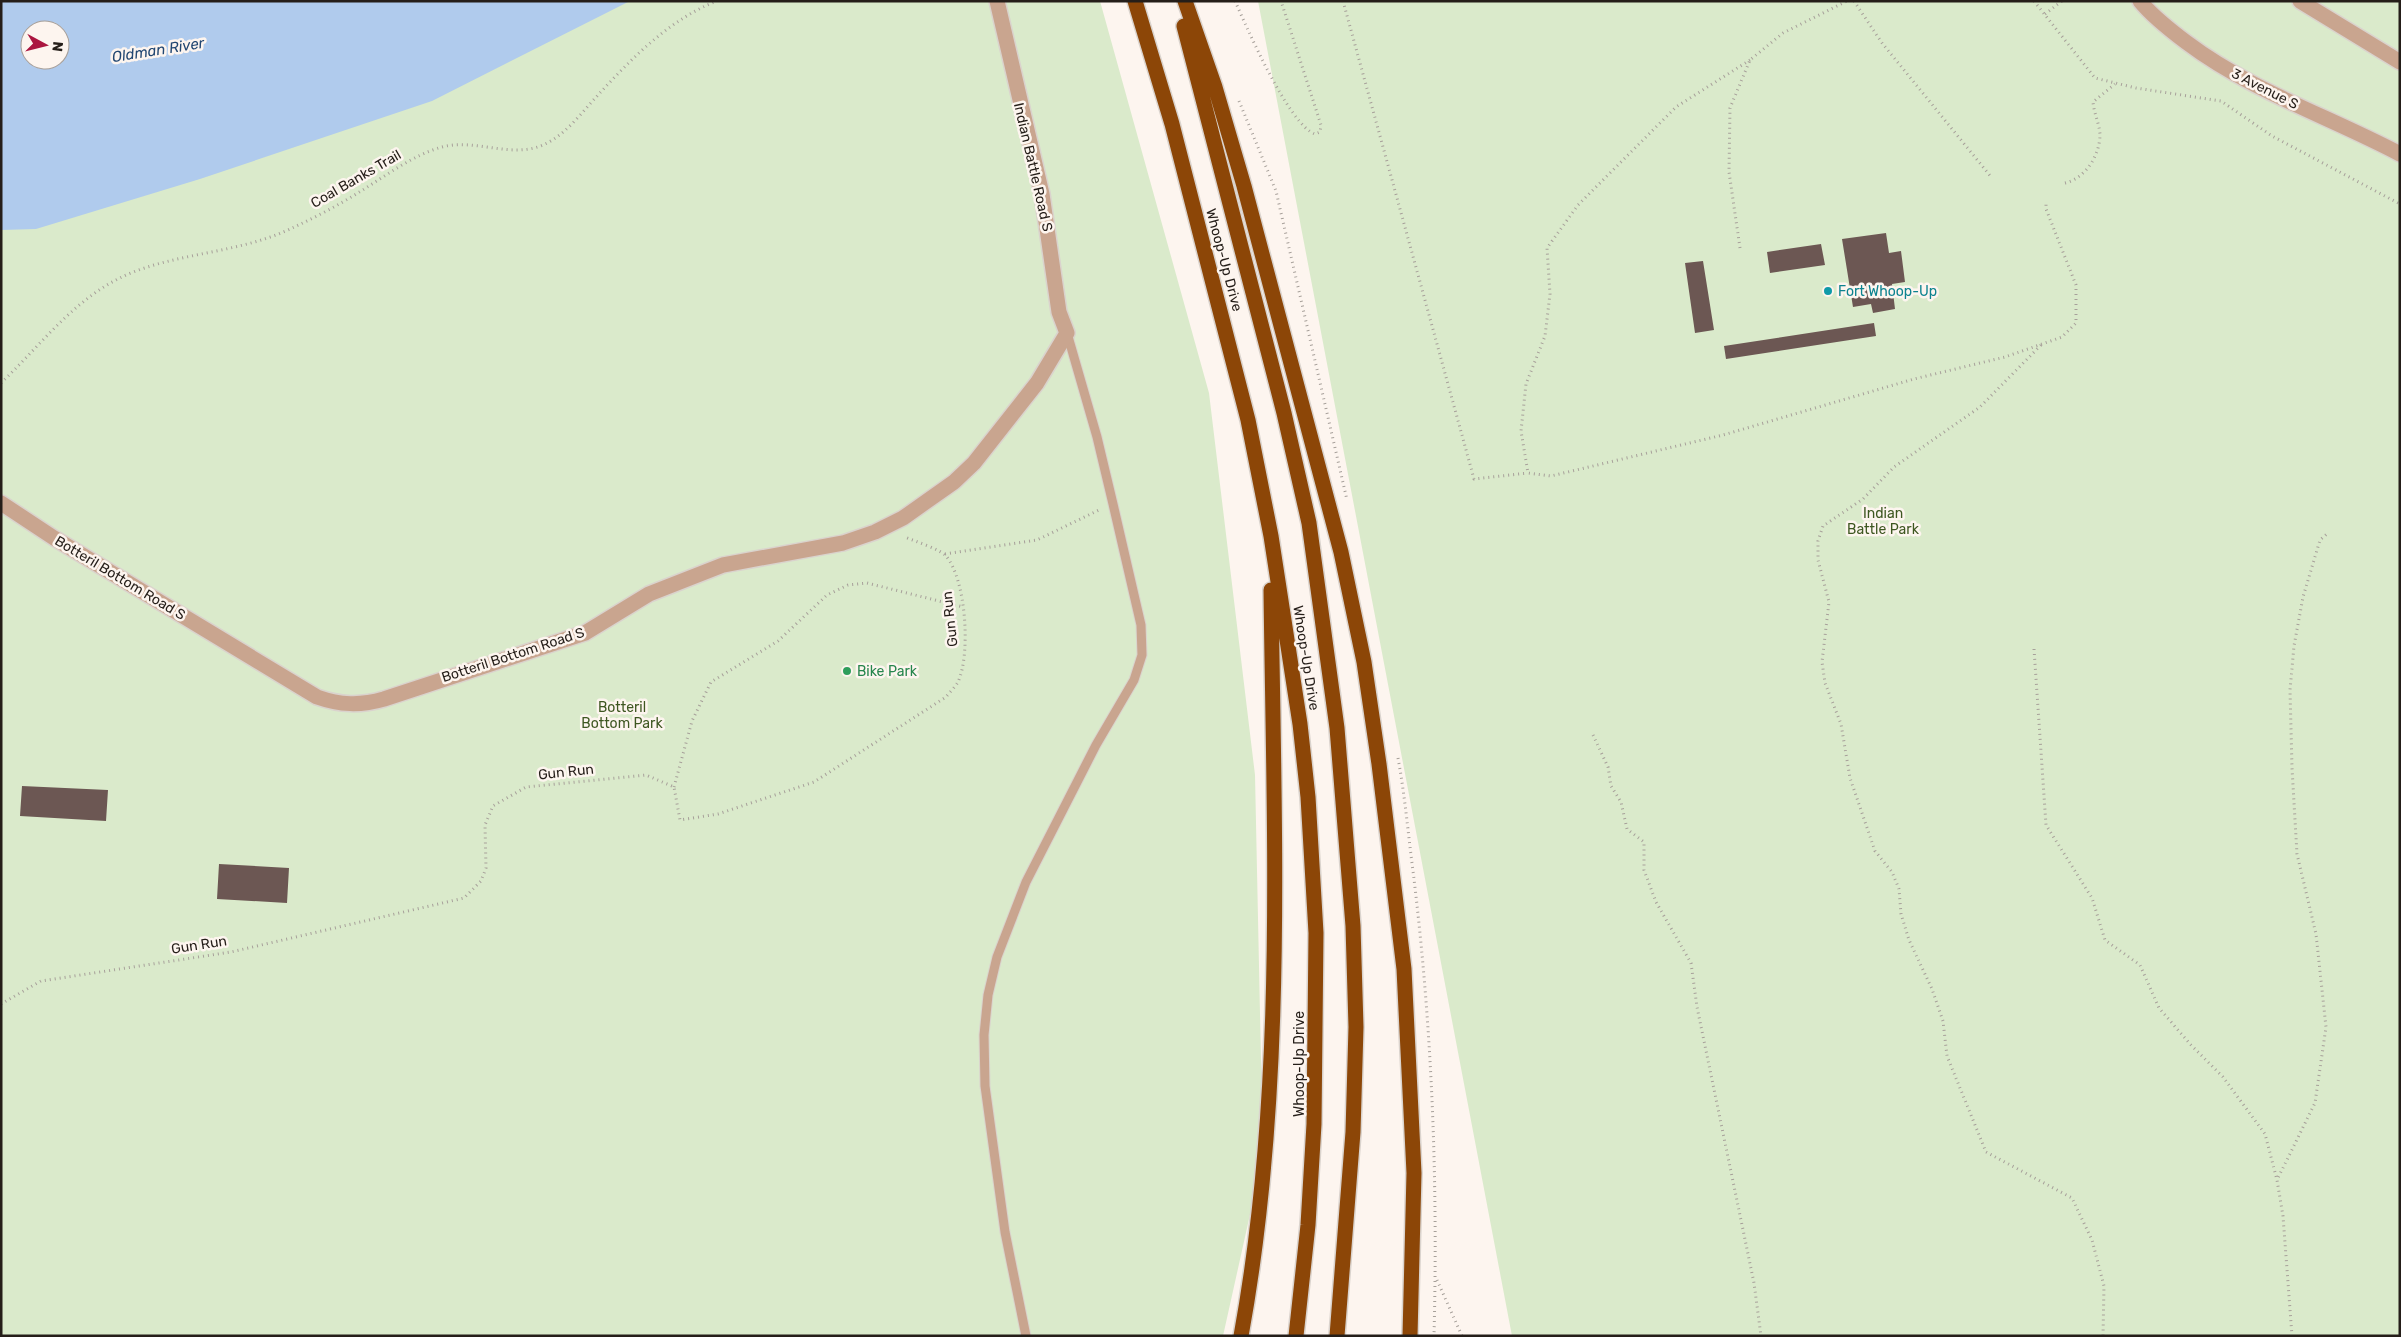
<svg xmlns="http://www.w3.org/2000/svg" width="2401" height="1337" viewBox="0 0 2401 1337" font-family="Rubik,sans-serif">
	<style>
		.green { fill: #daeacb }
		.water { fill: #b0cbed; fill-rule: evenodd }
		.building { fill: #6c5753 }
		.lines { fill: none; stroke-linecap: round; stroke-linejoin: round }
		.service-casing { stroke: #dad3cd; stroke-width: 11 }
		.minor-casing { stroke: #dad3cd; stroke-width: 18 }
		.motorway-casing { stroke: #dad3cd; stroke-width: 18 }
		.path { stroke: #a7a09a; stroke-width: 3; stroke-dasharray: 1 4; stroke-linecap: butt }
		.service { stroke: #c9a58f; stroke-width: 9 }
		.minor { stroke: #c9a58f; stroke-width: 15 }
		.motorway { stroke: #8c4607; stroke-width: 15 }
		.culture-dot { fill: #0f9aa8; stroke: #fdf5ef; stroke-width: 2 }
		.leisure-dot { fill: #2e9e5b; stroke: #fdf5ef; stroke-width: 2 }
		.labels { text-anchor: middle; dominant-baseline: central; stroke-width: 5; stroke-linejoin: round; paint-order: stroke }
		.street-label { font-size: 14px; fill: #251e19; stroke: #fdf5ef }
		.culture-label { font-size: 14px; fill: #0d838f; stroke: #fdf5ef; text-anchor: start }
		.park-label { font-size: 14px; fill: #3e5721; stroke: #fdf5ef }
		.leisure-label { font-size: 14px; fill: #27864d; stroke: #fdf5ef; text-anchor: start }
		.water-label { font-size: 15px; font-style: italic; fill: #224772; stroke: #fdf5ef }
	</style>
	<rect width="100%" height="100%" fill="#fdf5ef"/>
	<path class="green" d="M627 1H1100L1209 393 1255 775 1263 1156 1223 1336H1V228Z
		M1258 1H2400V1336H1512Z"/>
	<path class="water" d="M1 1H630L432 101 200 179 36 229 1 230ZM30 30H60V60H30Z"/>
	<path class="building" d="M1886 233 1889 253 1901 251 1905 282 1892 284 1895 309 1873 313 1871 304 1853 307 1842 239Z
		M1821 244 1825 265 1770 273 1767 252Z
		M1703 261 1714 330 1695 333 1685 263Z
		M1874 323 1876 336 1726 359 1724 346Z
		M22 786 108 790 106 821 20 816Z
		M219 864 289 868 287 903 217 899Z"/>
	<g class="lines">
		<g class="service-casing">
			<path id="service" d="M1026 1336 1005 1232 985 1086 984 1035 988 995 997 957 1026 882 1096 745 1134 680 1142 655 1141 625 1113 504 1097 437 1067 333"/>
		</g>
		<g class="minor-casing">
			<path id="minor" d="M2140 1C2153 17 2170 30 2186 42 2251 91 2328 116 2400 154
				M2300 1 2400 62
				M1 503 54 538 317 697C340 705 360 706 384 699L585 633 649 594 723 565 843 543 875 532 903 518 954 482 974 463 1037 383 1067 333 1059 312 1042 194 997 1"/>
		</g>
		<g class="motorway-casing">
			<path id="motorway" d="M1135 1 1172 124 1248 420 1271 536 1300 724 1308 797 1316 933 1314 1124 1308 1225 1296 1336
				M1185 1 1215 87 1244 186 1341 552 1364 662 1379 764 1404 969 1414 1173 1410 1336
				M1184 26 1284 413 1309 523 1337 728 1353 926 1356 1027 1353 1132 1337 1336
				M1241 1336C1286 1091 1274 838 1271 590"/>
		</g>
		<path class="path" d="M1235 1C1247 28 1289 125 1315 134L1320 132 1321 125 1281 1
			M1343 1 1474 479 1528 473
			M1854 1 1882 43 1992 178
			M2034 1 2095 78 2136 88 2221 101 2272 136 2400 204
			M2045 14 2062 1
			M1750 60 1676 107 1578 205 1547 248 1550 294 1545 336 1526 384 1521 431 1528 473 1551 476 1723 435 1914 379 2005 357 2062 337 2076 323V285L2046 209V202
			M1239 101 1276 191 1347 500
			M2065 183C2086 178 2100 155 2100 134 2099 123 2094 113 2093 102L2115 84
			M1740 248 1729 172 1730 108 1750 60 1783 33 1847 1
			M2041 345 1980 407 1894 467 1863 499 1823 526 1818 541V560L1829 602 1822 662 1825 683 1841 724 1850 778 1875 851 1892 872 1899 889 1901 914 1909 940 1932 989 1943 1021 1947 1056 1986 1152 2072 1198 2092 1240 2104 1286 2103 1336
			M1 383C44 342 79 292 136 271 187 252 241 252 290 229 314 218 339 205 361 191 387 175 413 155 442 147 475 138 511 159 543 145 566 135 582 112 599 94 632 58 670 19 717 1
			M945 554 1037 540 1101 509
			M2034 649 2046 825 2092 898 2105 940 2140 965 2159 1008 2191 1045 2223 1077 2265 1134 2277 1180
			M1593 735 1608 767 1611 786 1621 802 1627 829 1644 842V870L1656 902 1691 963 1697 1007 1754 1283 1761 1336
			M1398 758C1405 796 1408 833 1413 871 1432 1025 1438 1180 1434 1336
			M674 787 692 721 711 682 778 641 827 595 848 585 867 583 963 607
			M1 1004 41 981 231 952 464 898 481 881 486 868 485 825 493 806 526 787 646 775 674 787 680 820 718 814 814 782 946 697C950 692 955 687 958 682 971 654 966 579 946 556 940 549 914 541 905 537
			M1437 1280 1462 1336
			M2292 1336 2283 1216 2277 1180 2315 1103 2326 1027 2316 934 2297 854 2292 768 2290 690 2294 646 2303 597 2320 540 2328 533"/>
		<use href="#service" class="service"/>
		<use href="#minor" class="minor"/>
		<use href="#motorway" class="motorway"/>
	</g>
	<circle class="culture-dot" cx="1828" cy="291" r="5"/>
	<circle class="leisure-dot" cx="847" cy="671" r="5"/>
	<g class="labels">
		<g class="street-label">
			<text transform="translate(2265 89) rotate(27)">3 Avenue S</text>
			<text transform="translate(1033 167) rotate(77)">Indian Battle Road S</text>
			<text transform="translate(356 179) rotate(-30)">Coal Banks Trail</text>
			<text transform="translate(1224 260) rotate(75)">Whoop-Up Drive</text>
			<text transform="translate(120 578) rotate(31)">Botteril Bottom Road S</text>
			<text transform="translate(950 619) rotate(-96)">Gun Run</text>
			<text transform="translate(513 655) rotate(-18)">Botteril Bottom Road S</text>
			<text transform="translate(1306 658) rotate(81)">Whoop-Up Drive</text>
			<text transform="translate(566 772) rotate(-6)">Gun Run</text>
			<text transform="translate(199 945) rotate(-9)">Gun Run</text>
			<text transform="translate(1299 1064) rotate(-90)">Whoop-Up Drive</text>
		</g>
		<g class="culture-label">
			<text x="1838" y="291">Fort Whoop-Up</text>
		</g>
		<g class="park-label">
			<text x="1883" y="513">Indian<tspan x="1883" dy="16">Battle Park</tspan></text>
			<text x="622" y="707">Botteril<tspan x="622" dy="16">Bottom Park</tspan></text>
		</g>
		<g class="leisure-label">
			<text x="857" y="671">Bike Park</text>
		</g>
		<g class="water-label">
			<text transform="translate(158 50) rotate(-9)">Oldman River</text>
		</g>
	</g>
	<rect width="2401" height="1337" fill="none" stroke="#251e19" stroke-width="5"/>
	<g transform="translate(45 45) rotate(97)"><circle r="24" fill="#fdf5ef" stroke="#a79f99"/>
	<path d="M0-4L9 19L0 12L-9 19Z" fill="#ab1640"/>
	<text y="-8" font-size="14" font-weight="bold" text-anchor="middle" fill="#251e19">N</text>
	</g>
</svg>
